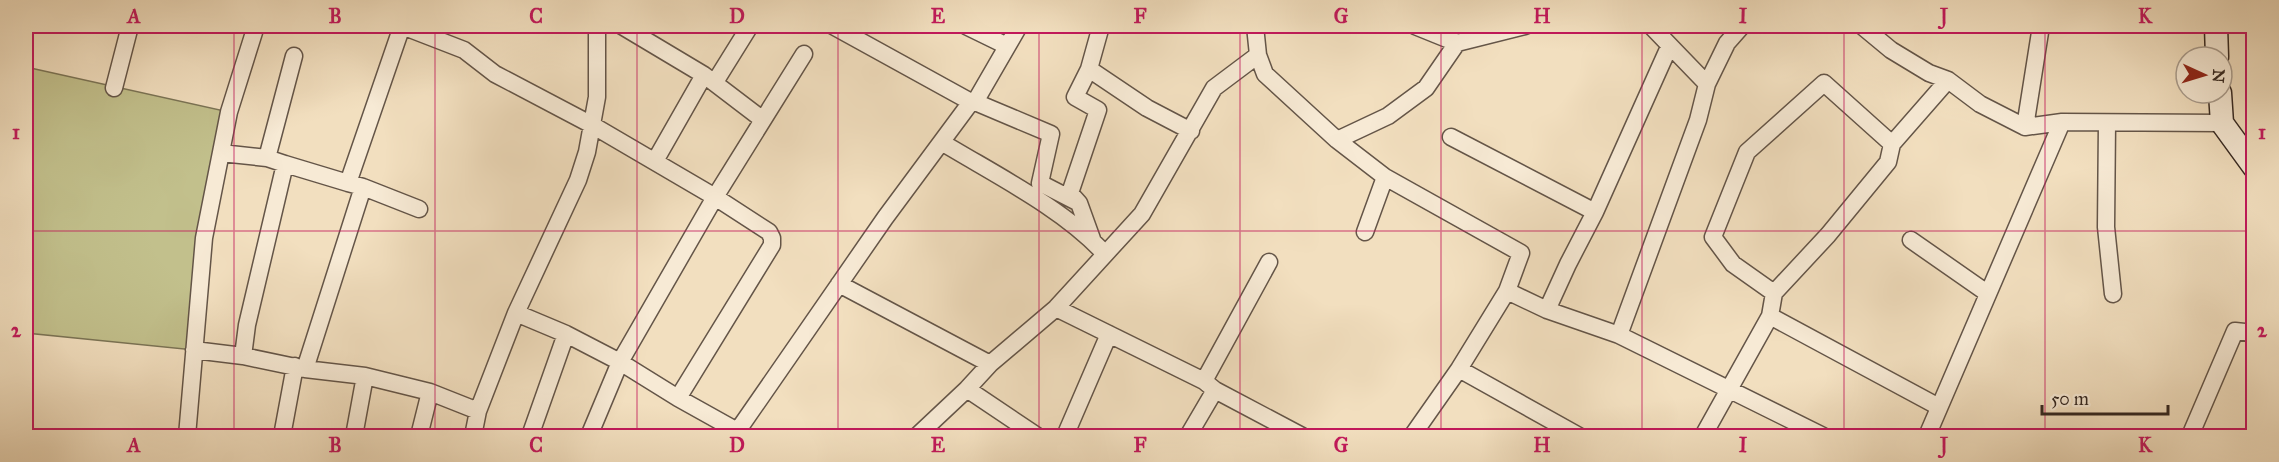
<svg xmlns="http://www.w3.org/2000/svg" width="2279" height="462" viewBox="0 0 2279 462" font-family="'IM FELL Great Primer',serif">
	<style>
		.pitch { fill: #c2c08c; stroke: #7b7456; stroke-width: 1.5 }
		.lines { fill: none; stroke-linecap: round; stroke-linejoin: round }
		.street-casing { stroke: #645548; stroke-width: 19 }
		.secondary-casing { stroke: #342720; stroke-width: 25 }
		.street { stroke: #f7ead5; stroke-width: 16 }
		.secondary { stroke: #f7ead5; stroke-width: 22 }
		.grid { fill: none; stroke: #c2185b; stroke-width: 1.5; stroke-opacity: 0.55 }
		.neatline { fill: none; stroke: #c2185b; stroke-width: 2 }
		.grid-label { font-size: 20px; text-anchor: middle; font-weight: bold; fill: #c2185b }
	</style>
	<rect width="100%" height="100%" fill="#f2dfbf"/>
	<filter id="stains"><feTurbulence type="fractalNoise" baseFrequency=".00333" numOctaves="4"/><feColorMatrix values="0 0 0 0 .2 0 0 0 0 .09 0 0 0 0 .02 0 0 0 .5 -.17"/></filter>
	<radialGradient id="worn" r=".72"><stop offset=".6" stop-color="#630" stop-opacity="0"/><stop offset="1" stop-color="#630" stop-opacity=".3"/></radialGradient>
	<path class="pitch" d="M26 67 229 112 194 350 26 333Z"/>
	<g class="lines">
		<g class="street-casing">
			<path id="street" d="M622 26 704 75 655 161
				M833 26 971 102
				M966 26 1007 46
				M1099 26H1101L1089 69 1147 108 1191 131
				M1255 26 1258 55
				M1415 26 1457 43 1525 26
				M1651 26 1707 84 1727 43 1742 26
				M1862 26 1891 50 1929 73 1948 80 1980 104 2025 127 2062 122 2222 123
				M1089 69 1075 97 1098 110 1070 193 1079 203 1092 239
				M704 75 763 120
				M715 82 748 29
				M114 88 130 26
				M975 102 1051 134 1040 183 1077 202
				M2107 123 2106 227 2113 294
				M2025 127 2041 26
				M1451 137 1595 212
				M1337 140 1388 116 1426 88 1457 43
				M943 143C994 174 1064 209 1104 253
				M221 153 267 158 285 164 247 325 243 356
				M267 158 294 56
				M285 164 348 183
				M363 187 419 209
				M1365 232 1385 177
				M1911 240 1987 293
				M839 284 990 364
				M1507 291 1547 310 1619 335 1698 120 1707 84
				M1774 293 1733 264 1713 237 1747 152 1824 83 1892 144
				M1056 308 1204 381 1215 390
				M1547 310 1568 264 1595 212 1669 47
				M516 313 566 334 620 362 715 197 804 54
				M1770 316 1939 407
				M1619 335 1823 436
				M194 350 243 356 305 369
				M1459 369 1579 436
				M1204 381 1269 262
				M967 389 1037 436
				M478 411 430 392 365 376 305 369 363 187 348 183 402 26 464 50 495 74 592 125 715 197 769 232 772 238V245L678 398
				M187 436 204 238 229 112 256 26
				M282 436 295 366
				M354 436 365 376
				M419 436 430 392
				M473 436 478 411 516 313 578 180 587 152 597 97V26
				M530 436 566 334
				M589 436 620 362 678 398 739 432
				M734 436 885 218 971 102H975L1019 26
				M917 436 967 389 990 364 1056 308 1142 214 1214 88 1258 55 1265 74 1337 140 1385 177 1521 253 1507 291 1459 369 1412 436
				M1065 436 1109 334
				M1188 436 1215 390 1302 436
				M1703 436 1770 316 1774 293 1828 235 1888 162 1892 144 1948 80
				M1927 436 2062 122
				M2190 436 2235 331 2254 333"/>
		</g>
		<g class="secondary-casing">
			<path id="secondary" d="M2216 26 2217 57
				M2220 93 2222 123 2254 167"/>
		</g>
		<use href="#street" class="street"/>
		<use href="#secondary" class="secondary"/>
	</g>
	<path class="grid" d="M234 26V436M435 26V436M637 26V436M838 26V436M1039 26V436M1240 26V436M1441 26V436M1642 26V436M1844 26V436M2045 26V436M26 231H2254"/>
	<rect width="2279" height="462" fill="none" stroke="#f2dfbf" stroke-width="66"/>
	<g transform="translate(2204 75) rotate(94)"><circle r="28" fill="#f7ead5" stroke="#a99c8d" stroke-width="1.5"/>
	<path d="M0-4.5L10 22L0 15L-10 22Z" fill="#8f2418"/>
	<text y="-9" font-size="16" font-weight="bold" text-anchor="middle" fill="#342720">N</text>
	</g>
	<path d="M2042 405v9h126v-9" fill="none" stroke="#342720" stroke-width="3"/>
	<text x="2051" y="405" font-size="18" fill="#342720" stroke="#f7ead5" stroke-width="4.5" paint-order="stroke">50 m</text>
	<rect x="33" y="33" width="2213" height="396" class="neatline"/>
	<g class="grid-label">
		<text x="134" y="23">A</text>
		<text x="335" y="23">B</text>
		<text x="536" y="23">C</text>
		<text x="737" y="23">D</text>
		<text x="938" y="23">E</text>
		<text x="1140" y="23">F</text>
		<text x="1341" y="23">G</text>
		<text x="1542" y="23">H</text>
		<text x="1743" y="23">I</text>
		<text x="1944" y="23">J</text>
		<text x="2145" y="23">K</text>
		<text x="16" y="139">1</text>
		<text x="2262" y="139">1</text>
		<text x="16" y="337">2</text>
		<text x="2262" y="337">2</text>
		<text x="134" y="452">A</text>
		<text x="335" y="452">B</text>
		<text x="536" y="452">C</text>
		<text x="737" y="452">D</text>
		<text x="938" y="452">E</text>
		<text x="1140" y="452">F</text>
		<text x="1341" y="452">G</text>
		<text x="1542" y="452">H</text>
		<text x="1743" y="452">I</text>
		<text x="1944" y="452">J</text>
		<text x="2145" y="452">K</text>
	</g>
	<rect width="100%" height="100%" filter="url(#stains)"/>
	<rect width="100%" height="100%" fill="url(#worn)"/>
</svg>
